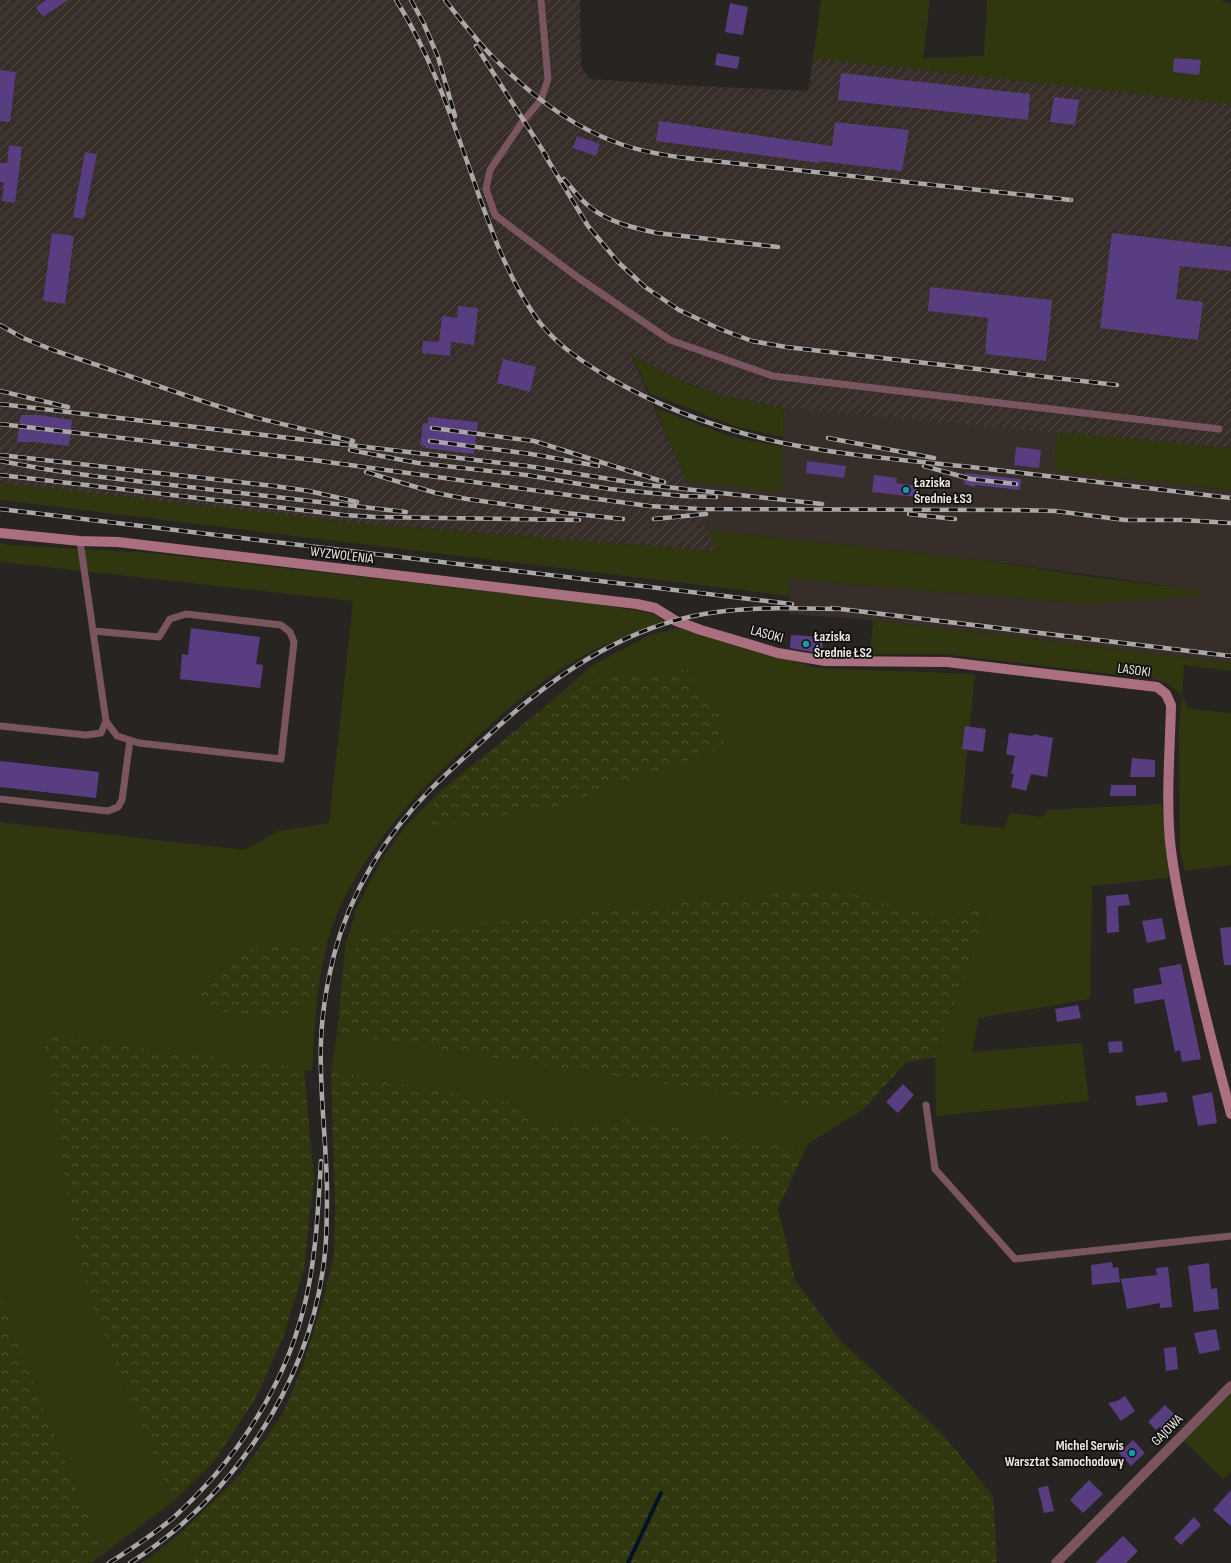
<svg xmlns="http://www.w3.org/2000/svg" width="1231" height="1563" viewBox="0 0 1231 1563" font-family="'Sofia Sans Condensed',sans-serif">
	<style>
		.built { fill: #372e29 }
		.industrial { fill: url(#industrial-furrows) }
		.grass { fill: #30370f; fill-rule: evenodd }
		.forest { fill: url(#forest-crowns) }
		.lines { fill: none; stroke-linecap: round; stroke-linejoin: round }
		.stream { stroke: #031325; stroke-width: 4 }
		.building { fill: #593d81 }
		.lane { stroke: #7a555f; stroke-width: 7 }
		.street { stroke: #7a555f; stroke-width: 10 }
		.secondary { stroke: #aa707f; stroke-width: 10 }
		.rail-casing { stroke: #aca8a7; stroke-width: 4.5 }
		.rail { stroke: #100e0d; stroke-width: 3; stroke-dasharray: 9; stroke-linecap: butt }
		.culture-dot { fill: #0f9aa8; stroke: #100e0d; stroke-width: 1.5 }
		.labels { text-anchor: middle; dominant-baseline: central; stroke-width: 3.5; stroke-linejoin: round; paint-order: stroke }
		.poi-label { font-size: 14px; font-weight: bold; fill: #ece9e8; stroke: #100e0d; text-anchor: start }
		.street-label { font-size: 14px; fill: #ece9e8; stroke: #100e0d }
	</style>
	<defs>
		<pattern id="industrial-furrows" width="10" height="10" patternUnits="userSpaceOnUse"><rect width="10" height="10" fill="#372e29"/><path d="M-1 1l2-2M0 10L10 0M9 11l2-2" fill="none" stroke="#544c48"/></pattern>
		<pattern id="forest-crowns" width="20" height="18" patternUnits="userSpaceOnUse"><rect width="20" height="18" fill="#30370f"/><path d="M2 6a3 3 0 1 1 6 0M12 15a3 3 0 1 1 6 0" fill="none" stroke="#4e5432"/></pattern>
	</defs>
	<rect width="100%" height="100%" fill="#282422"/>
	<path class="built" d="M784 408 1057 432 1054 471 1231 490V663L873 620 789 614 790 579 1089 604 1199 590 981 560 708 530 686 481 782 491Z"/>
	<path class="industrial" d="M0 0H580L581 67 590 79 678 85 808 91 813 58 1231 104V448L784 408 720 395 683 382 631 355 717 551 365 524 0 483Z"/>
	<path class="grass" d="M821 0H930L923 58 984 56 987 0H1219L1231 4V104L813 58Z
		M631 354 683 382 720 395 784 408 783 437 737 427 649 393Z
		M655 408 729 436 783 447 782 492 686 481Z
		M1057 432 1231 448V490L1054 471Z
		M0 483 365 524 716 551 708 530 981 560 1092 577 1199 590 1198 596 1089 604 790 579 789 596 0 500Z
		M0 543 9 545 152 553 599 604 653 614 664 621C637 632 609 641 583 656 543 677 505 711 472 742 454 759 435 775 419 793 387 827 356 871 337 914 317 964 315 1018 312 1071L43 1036 91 1302 173 1502 103 1554 4 1308 0 1284V822L244 850 279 831 329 823 353 601 0 562ZM318 944 315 990 224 1012 195 997Z
		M873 620 1231 663V671L1184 665 1182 696 1189 709 1231 713V865L1185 871 1180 852 1179 727 1182 696 1169 684 1154 679 942 654H870Z
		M678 628 818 668 975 674 960 824 1004 828 1010 813 1043 817 1046 810 1162 804 1169 878 1092 886 1090 999 979 1018 972 1052 1082 1043 1089 1101 936 1116 935 1057 986 911 972 908 952 916 905 910 834 888 342 978 345 947 356 909 382 859 405 827 439 792 428 817 595 679 551 702 591 666 650 635Z
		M337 1033 806 1106 864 1109 809 1143 805 1150 631 1119 567 1126 540 1124 511 1103 331 1071Z
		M1231 1394V1472L1223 1479 1183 1440Z
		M183 1531 195 1563H141L148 1559Z"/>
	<path class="forest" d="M687 670 720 717 724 747 549 809 433 825 428 817 439 792 551 702 595 679Z
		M834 888 905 910 952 916 971 908 986 910 935 1057 905 1063 864 1109 806 1106 337 1033 342 978 362 935Z
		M318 944 315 990 290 1017 224 1012 194 997 240 950Z
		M43 1035 304 1069 314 1178 304 1270 282 1340 257 1396 216 1459 173 1502 91 1302 71 1217Z
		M331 1071 511 1103 540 1124 567 1126 631 1119 805 1150 778 1209 795 1280 840 1340 942 1433 993 1496 997 1563H195L183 1531 239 1476 282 1415 304 1362 323 1301 334 1254 335 1206Z
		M0 1284 4 1308 103 1554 90 1563H0Z"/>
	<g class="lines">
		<path class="stream" d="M628 1563 661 1493"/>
	</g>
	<path class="building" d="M46 0H68L43 17 36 7Z
		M730 3 748 7 743 35 725 32Z
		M717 53 740 57 737 69 715 65Z
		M1174 58 1201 60 1199 75 1173 72Z
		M0 70 16 72 10 122 0 121Z
		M841 73 1030 94 1028 120 838 100Z
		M1054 97 1079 100 1075 125 1050 122Z
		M659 121 832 146 835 122 909 130 902 171 820 161V163L656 141Z
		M577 136 600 144 596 156 573 148Z
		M9 145 22 147 15 203 2 201 4 183 0 182V163H7Z
		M85 152 97 154 84 219 73 217Z
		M52 233 74 236 65 304 43 301Z
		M1112 233 1231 247V271L1180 266 1176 299 1203 302 1198 340 1100 328Z
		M930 287 1052 300 1046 361 985 354 988 318 928 311Z
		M458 306 478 308 474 345 451 342 450 356 422 353 423 341 439 342 442 316 457 318Z
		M503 359 536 367 530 392 497 383Z
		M21 415H40L72 420 69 446 35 442H17Z
		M428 417 478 422 474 454 425 448V446L420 445 423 423 428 424Z
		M1016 447 1041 450 1039 468 1014 465Z
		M807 461 846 466 844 478 806 473Z
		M965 473 1021 479 1020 490 975 485 974 487 964 484Z
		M874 475 897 478 896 483 917 486 916 497 872 492Z
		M191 628 260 637 256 664 263 665 260 688 180 679 182 654 188 655Z
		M791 635 823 637 822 654 790 648Z
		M965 726 986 729 983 752 962 749Z
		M1009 733 1033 736V734L1053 738 1047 777 1031 774 1026 791 1011 787 1014 774H1011L1015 756 1006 754Z
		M1132 758 1155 760V777H1130Z
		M0 761 99 772 96 798 0 787Z
		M1111 785H1136V796H1110Z
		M1128 894 1130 905 1118 906 1119 932 1107 933 1106 896Z
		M1162 918 1166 939 1147 943 1142 921Z
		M1231 927V965H1224L1220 928Z
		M1181 964 1201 1059 1182 1062 1180 1050 1175 1052 1164 999 1135 1004 1133 989 1162 984 1159 968Z
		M1078 1005 1081 1018 1057 1022 1055 1009Z
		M1122 1041 1123 1052 1109 1053 1108 1042Z
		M903 1084 914 1095 898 1113 886 1102Z
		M1166 1092 1168 1102 1137 1106 1135 1096Z
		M1212 1092 1217 1123 1198 1126 1192 1096Z
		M1112 1262 1113 1268 1118 1267 1120 1282 1092 1285 1091 1265Z
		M1209 1263 1211 1289 1217 1288 1219 1309 1194 1312 1188 1266Z
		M1168 1267 1172 1307 1160 1308V1303L1127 1309 1121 1279 1157 1275 1156 1268Z
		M1216 1329 1220 1350 1199 1354 1194 1333Z
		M1176 1347 1178 1369 1166 1371 1164 1348Z
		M1125 1396 1135 1411 1121 1421 1108 1403 1117 1401Z
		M1165 1405 1179 1419 1164 1433 1159 1427 1156 1430 1148 1422Z
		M1133 1440 1145 1453 1131 1466 1119 1453Z
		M1089 1480 1103 1494 1083 1513 1070 1500Z
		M1048 1486 1054 1511 1044 1513 1038 1488Z
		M1231 1490V1526L1213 1510Z
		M1194 1517 1201 1525 1181 1545 1174 1538Z
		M1123 1536 1138 1551 1126 1563H1095Z"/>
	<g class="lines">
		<path class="lane" d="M541 0 548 79 541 100 523 121 490 170 486 189 495 215 580 279 670 340 773 376 1219 429
			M80 541 106 721 117 736 139 743 281 759 294 642 290 632 281 625 186 614 170 619 159 637 94 631
			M0 726 86 735 101 733 106 721
			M0 799 108 811 118 807 122 800 130 740
			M926 1105 935 1169 1015 1259 1231 1236"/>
		<path class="street" d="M1056 1563 1231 1386"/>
		<path class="secondary" d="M0 533 80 541 118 542 637 604 655 608 676 621 701 630 778 653 825 661 947 662 1157 687 1166 694 1171 705C1170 750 1166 796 1170 841 1173 873 1180 905 1187 937 1200 996 1215 1055 1231 1114"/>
		<g class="rail-casing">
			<path id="rail" d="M396 0C433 58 454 125 477 190 492 232 507 275 533 313 551 341 578 359 606 376 661 408 721 430 783 443 851 457 920 461 988 469 1069 479 1150 488 1231 498
				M411 0 423 22 438 57 455 116
				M445 0C460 19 475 39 492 56 526 91 569 125 615 142 638 151 662 155 686 158L1071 200
				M476 46 547 157
				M543 152 588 226 618 262 645 287 679 310 720 329 752 341 786 347 1117 385
				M564 179C572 188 580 200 590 207 608 222 634 228 657 233L778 247
				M0 325 23 338 53 350 208 403 253 417 353 441
				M0 391 68 407
				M0 404 527 466 648 485 822 504
				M0 424 313 460 649 506 699 509 1011 510 1055 511 1125 520H1182L1231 523
				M432 428 534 441 664 482
				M828 438 934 458
				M430 441 531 454 598 466
				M350 450 418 463 526 475 610 489 683 496 716 497
				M0 455 274 486 309 491 357 502
				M0 461 44 469 93 476 406 512
				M924 466 971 479 1016 484
				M366 472 436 493 467 499 566 513 623 519
				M0 475 344 515 375 517 579 520
				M0 509 792 604
				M909 514 955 519
				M654 519 706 514
				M832 608 1231 656
				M109 1563C131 1549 153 1535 173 1518 234 1463 282 1391 303 1311 316 1262 318 1211 321 1161
				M130 1563C231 1499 306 1388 323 1269 327 1245 327 1220 327 1195 327 1144 319 1093 321 1041 322 1013 327 983 334 955 350 893 386 834 431 789 450 770 470 752 490 734 553 675 629 623 717 612 756 607 797 608 837 609"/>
		</g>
		<use href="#rail" class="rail"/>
	</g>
	<g class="culture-dot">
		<circle cx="906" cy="490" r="4"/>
		<circle cx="806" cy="644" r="4"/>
		<circle cx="1132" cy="1453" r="4"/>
	</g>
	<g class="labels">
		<g class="poi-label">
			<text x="914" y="482">Łaziska<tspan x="914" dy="16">Średnie ŁS3</tspan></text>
			<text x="814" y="636">Łaziska<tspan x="814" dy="16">Średnie ŁS2</tspan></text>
			<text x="1124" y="1445" text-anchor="end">Michel Serwis<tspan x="1124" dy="16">Warsztat Samochodowy</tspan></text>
		</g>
		<g class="street-label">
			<text transform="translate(342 555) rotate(7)">WYZWOLENIA</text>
			<text transform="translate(767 634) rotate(15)">LASOKI</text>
			<text transform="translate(1134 670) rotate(7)">LASOKI</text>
			<text transform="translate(1167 1430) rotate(-45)">GAJOWA</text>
		</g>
	</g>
</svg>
